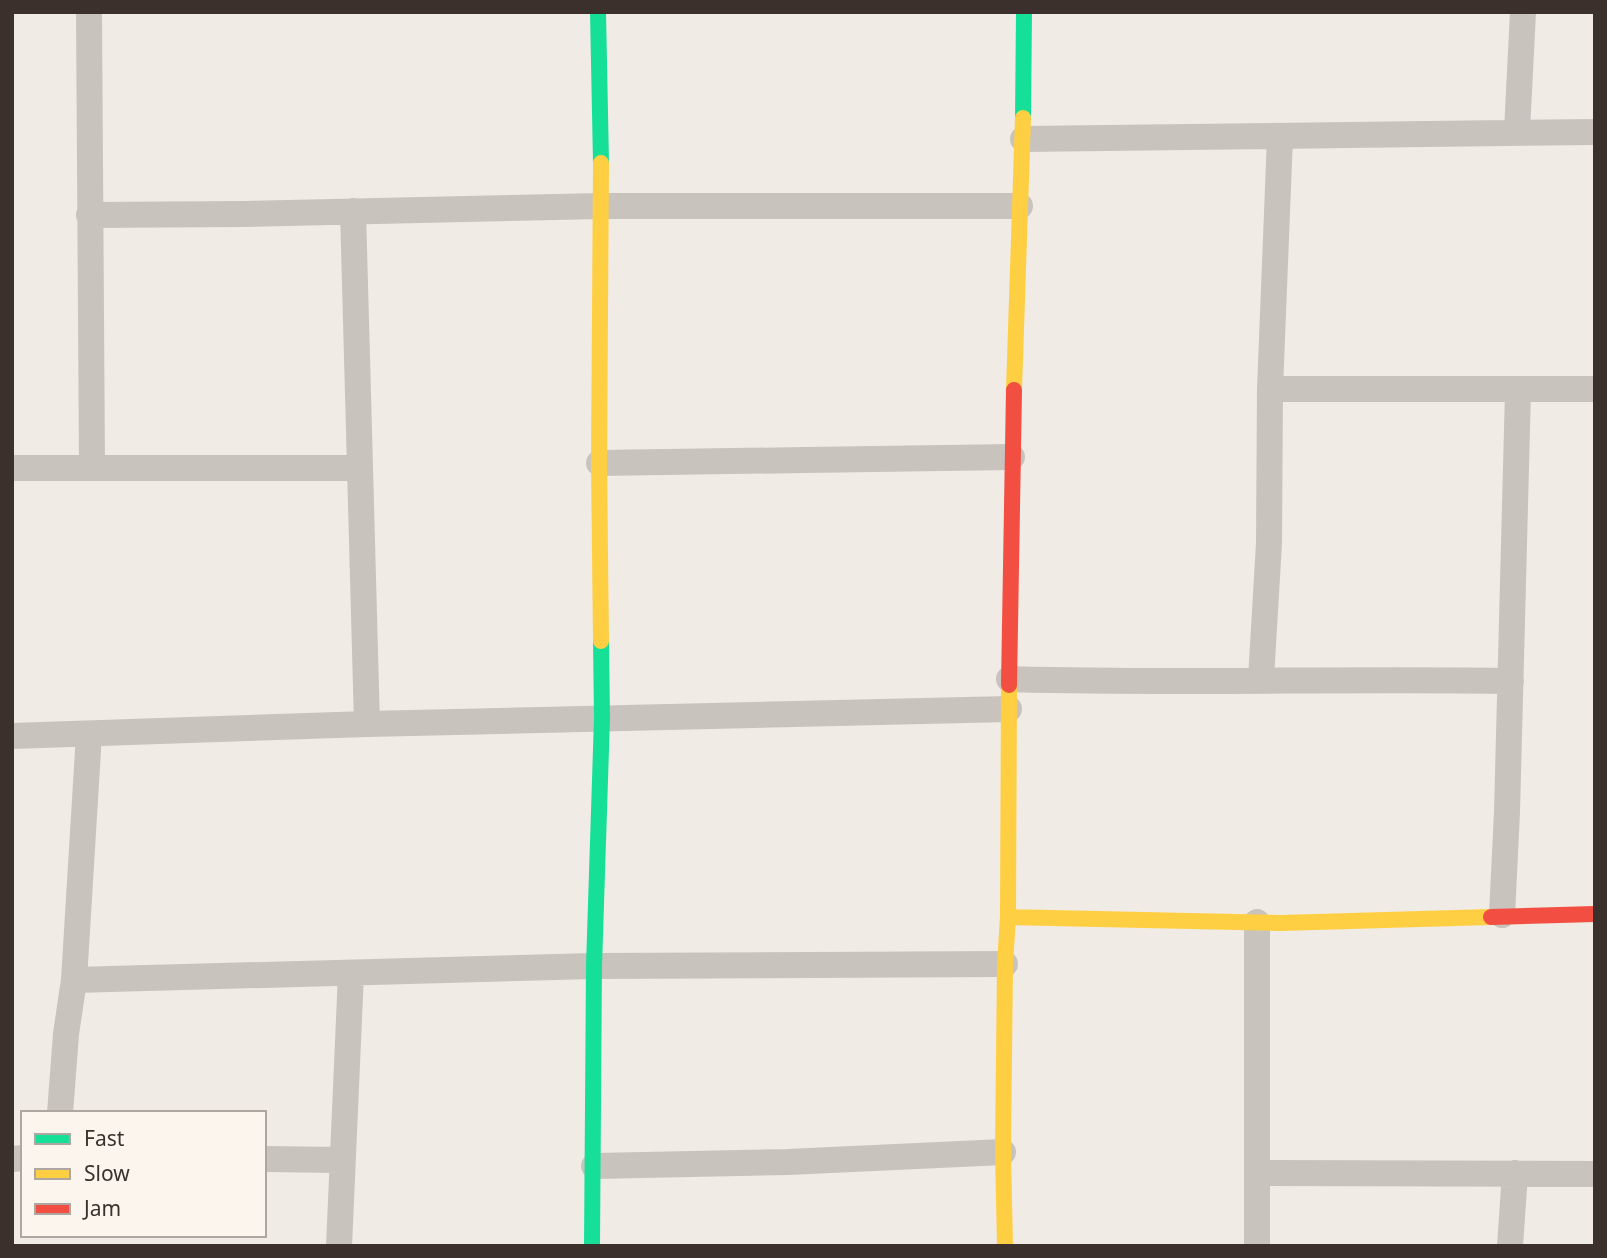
<svg xmlns="http://www.w3.org/2000/svg" width="1607" height="1258" viewBox="0 0 1607 1258" font-family="'Noto Sans',sans-serif">
	<style>
		.lines { fill: none; stroke-linecap: round; stroke-linejoin: round }
		.street { stroke: #c9c3be; stroke-width: 26 }
		.fast { stroke: #16e098; stroke-width: 16 }
		.slow { stroke: #ffcf43; stroke-width: 16 }
		.jam { stroke: #f24e42; stroke-width: 16 }
	</style>
	<rect width="100%" height="100%" fill="#f0ebe5"/>
	<g class="lines">
		<path class="street" d="M89 12 92 468
			M1517 131 1523 12
			M1023 139 1595 132
			M353 211 367 724
			M89 215 245 214 602 206H1020
			M1270 389H1595
			M599 463C737 462 874 458 1012 457
			M12 468H360
			M1009 679C1176 684 1343 678 1511 681
			M1261 679 1269 543 1270 389 1280 137
			M12 736 367 724 1009 709
			M1502 915 1507 812 1518 391
			M74 980 594 966 1005 964
			M60 1113 66 1034 74 980 89 734
			M12 1159 23 1158
			M264 1159 341 1160
			M594 1166 788 1162 1003 1152
			M1257 1173 1595 1174
			M339 1246 351 974
			M1257 1246V922
			M1510 1246 1515 1173"/>
		<path class="fast" d="M598 12 601 163
			M1023 118 1024 12
			M592 1246 594 966 602 718 601 641"/>
		<path class="slow" d="M1014 390 1023 118
			M601 641 599 463 601 163
			M1008 917 1280 923 1491 917
			M1005 1246 1003 1152 1005 964 1008 917 1009 685"/>
		<path class="jam" d="M1009 685 1014 390
			M1491 917 1595 914"/>
	</g>
	<rect width="1607" height="1258" fill="none" stroke="#3b302b" stroke-width="28"/>
	<rect x="21" y="1111" width="245" height="126" fill="#fbf5ee" stroke="#aea6a0" stroke-width="2"/>
	<rect x="35" y="1134" width="35" height="10" fill="#16e098" stroke="#aea6a0" stroke-width="2"/>
	<text x="84" y="1146" font-size="21" fill="#3b302b">Fast</text>
	<rect x="35" y="1169" width="35" height="10" fill="#ffcf43" stroke="#aea6a0" stroke-width="2"/>
	<text x="84" y="1181" font-size="21" fill="#3b302b">Slow</text>
	<rect x="35" y="1204" width="35" height="10" fill="#f24e42" stroke="#aea6a0" stroke-width="2"/>
	<text x="84" y="1216" font-size="21" fill="#3b302b">Jam</text>
</svg>
